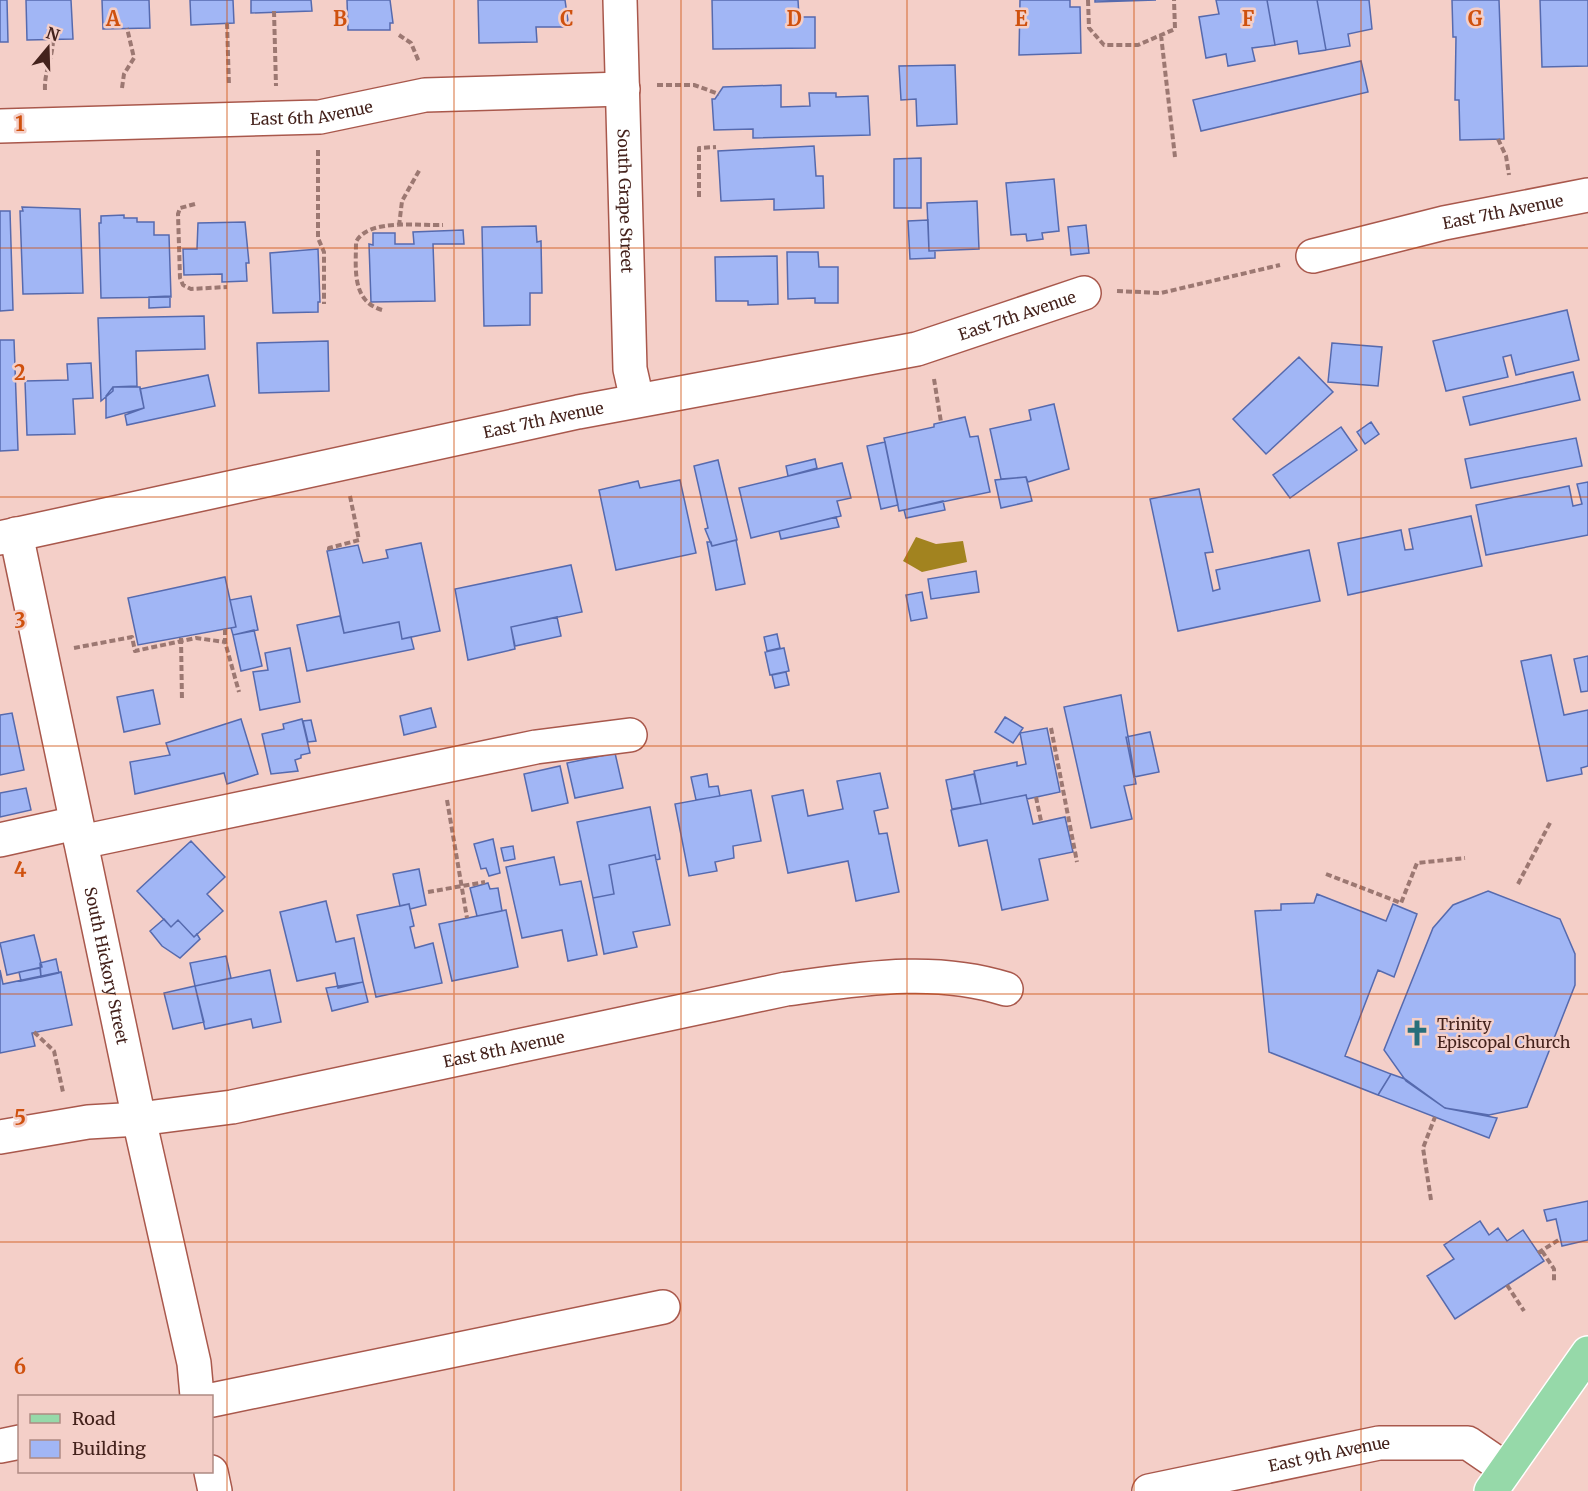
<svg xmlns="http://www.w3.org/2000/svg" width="1588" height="1491" viewBox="0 0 1588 1491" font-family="Merriweather,serif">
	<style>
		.water { fill: #a2831f }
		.building { fill: #a1b6f5; stroke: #566aae; stroke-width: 1.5 }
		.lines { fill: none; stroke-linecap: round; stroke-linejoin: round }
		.minor-casing { stroke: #a9584c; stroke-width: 36 }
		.major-casing { stroke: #fff; stroke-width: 36 }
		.path { stroke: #9c7872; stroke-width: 4; stroke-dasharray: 6 3; stroke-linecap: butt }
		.minor { stroke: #fff; stroke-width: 33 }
		.major { stroke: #96d9a9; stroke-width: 33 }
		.grid { fill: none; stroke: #cf510e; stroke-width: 1.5; stroke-opacity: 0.55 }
		.labels { text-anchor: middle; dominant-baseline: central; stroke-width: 5; stroke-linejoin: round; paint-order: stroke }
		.street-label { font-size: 16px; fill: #44221c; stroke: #f4cfc8 }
		.poi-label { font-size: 16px; fill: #44221c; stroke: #f4cfc8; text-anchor: start }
		.grid-label { font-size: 20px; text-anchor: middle; font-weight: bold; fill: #cf510e; stroke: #f4cfc8; stroke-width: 5; stroke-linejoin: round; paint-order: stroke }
	</style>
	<rect width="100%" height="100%" fill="#f4cfc8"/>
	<path class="water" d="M916 537 936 544 963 541 967 562 922 572 903 561Z"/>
	<path class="building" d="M0 0H7L8 42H0Z
		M26 0H71L73 39 27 40Z
		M102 0H149L150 28 103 29Z
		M190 0H233L234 23 191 25Z
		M251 0H311L312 11 251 13Z
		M347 0H390L393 23H390V30H348Z
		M478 0H565L568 21H564L565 27H536L537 42 479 43Z
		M712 0H798L799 17H815V48L713 49Z
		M1020 0H1070V7H1080L1081 53 1019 55Z
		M1095 0H1156L1095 2Z
		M1216 0H1267L1275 45 1252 48 1255 61 1228 66 1226 54 1206 58 1199 17 1219 14Z
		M1267 0H1317L1326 50 1299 54 1297 41 1275 45Z
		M1317 0H1369L1372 29 1348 34 1350 46 1326 50Z
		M1452 0H1499L1504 139 1460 140 1459 100H1455L1456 37H1453Z
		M1540 0H1588V66L1542 67Z
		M1361 61 1368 92 1201 131 1193 100Z
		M955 65 957 124 917 126 916 99 901 100 899 66Z
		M781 85V107L810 106 809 93H836V97L868 96 870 135 753 138V129L714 130 712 99H715L723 87Z
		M814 146 816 176H823L824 208 774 210V199L721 201 718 151Z
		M921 158V208H894V159Z
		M1054 179 1059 231 1042 233 1043 239 1027 241 1026 234 1011 235 1006 183Z
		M977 201 979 249 929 251 927 203Z
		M22 207 80 209 83 293 23 294 20 211H23Z
		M0 211H10L13 310 0 311Z
		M124 215V218H137V222H154V235H169L171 297 101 298 99 223H101V216Z
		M928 220 929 251H935V258L910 259 908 221Z
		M245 222 249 263H246L247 281 222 282V274L184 275 183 249H197L198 223Z
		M1086 225 1089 253 1071 255 1068 227Z
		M536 226 537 242 541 241 542 293H530V325L484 326 482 227Z
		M463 230 464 244H433L435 301 371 302 369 244 373 245V233H395V244H414L413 232Z
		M318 249 320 302H318V312L273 313 270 253Z
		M787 252H818L819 267H838V303H815V298L788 299Z
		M777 256 778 304 748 305V301H716L715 257Z
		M170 296V307L149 308V297Z
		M1567 310 1579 360 1516 375 1511 355 1503 357 1508 377 1446 391 1433 341Z
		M204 316 205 349 136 351 137 386 113 387V391L101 401 98 318Z
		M0 340H14L18 450 0 451Z
		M328 341 329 391 259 393 257 343Z
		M1332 343 1382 347 1378 386 1328 382Z
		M1299 357 1333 392 1266 454 1233 419Z
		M91 363 93 398 73 399 75 434 27 435 25 381 68 380 67 364Z
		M1573 372 1580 400 1470 425 1463 397Z
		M208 375 215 406 127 425 125 415 144 408 140 389Z
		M113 387H140L144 408 106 418V396Z
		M1054 404 1069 469 1028 482 1026 477 1001 479 990 429 1031 420 1029 410Z
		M965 417 970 437 978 436 990 492 899 511 884 438 934 427V424Z
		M1371 422 1379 434 1365 444 1357 432Z
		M1341 427 1357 450 1290 498 1273 475Z
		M1576 438 1582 466 1471 488 1465 459Z
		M885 442 898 505 881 509 867 446Z
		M815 459 817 468 788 476 786 466Z
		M718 460 737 540 712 546 705 529 708 528 694 466Z
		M842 463 851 498 837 501 841 516 751 538 739 488Z
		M1026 477 1032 501 1001 508 995 480Z
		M680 480 696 553 616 570 599 490 638 481 640 488Z
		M1588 482V535L1486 555 1476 505 1569 486 1573 506 1582 504 1577 484Z
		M1199 489 1213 552 1205 553 1213 591 1220 589 1216 570 1309 550 1320 601 1178 631 1150 499Z
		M943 501 945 510 906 518 904 510Z
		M1471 516 1482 566 1348 595 1338 543 1401 530 1405 550 1413 549 1409 529Z
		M836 517 839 527 781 539 779 531Z
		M736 540 745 584 716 590 707 542H711L712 546Z
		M421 543 440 631 402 639 399 622 344 633 327 551 358 545 363 563 388 558 386 550Z
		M571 565 582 612 511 627 515 649 468 660 455 589Z
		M976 571 979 592 931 599 928 579Z
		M225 577 236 627 138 645 128 598Z
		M922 592 927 618 911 621 906 595Z
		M251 596 258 630 233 635 231 628 236 627 230 600Z
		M340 616 344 633 399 622 402 639 411 637 414 649 307 671 297 625Z
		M557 617 561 636 515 646 511 627Z
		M254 630 262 666 241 671 233 635Z
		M777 634 780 648 767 651 764 637Z
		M290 648 300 702 260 710 253 672 268 670 265 653Z
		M784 648 789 671 770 675 765 652Z
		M1551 655 1564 715 1588 710V766L1581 768 1582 774 1547 781 1521 661Z
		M1588 656V691L1581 692 1574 659Z
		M786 672 789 685 775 688 772 675Z
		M153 690 160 724 124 732 117 697Z
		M1121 695 1136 784 1124 786 1132 819 1091 828 1064 707Z
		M431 708 436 727 404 735 400 716Z
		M12 713 24 770 0 775V715Z
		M1005 717 1023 728 1013 743 995 732Z
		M241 719 258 774 227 784 224 773 135 794 130 762 170 755 166 743Z
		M302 719 310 753 301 755V758L295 760 298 771 271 774 262 734 284 729 283 724Z
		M311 720 316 741 308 742 303 721Z
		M1047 728 1060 792 1027 799 1026 795 981 804 974 771 1017 762V766L1026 764 1020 733Z
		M1150 732 1159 772 1134 777 1126 737Z
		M615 753 623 788 575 798 567 763Z
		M560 766 568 803 532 811 524 774Z
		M880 773 888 808 874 811 879 834 887 833 899 892 856 901 848 861 788 873 772 796 803 790 808 816 843 809 837 781Z
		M707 774 709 787 718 786 720 796 696 800 691 777Z
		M974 774 981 804 952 809 946 780Z
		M26 788 31 810 0 817V793Z
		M751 790 761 841 733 846 734 858 715 862 717 871 689 876 675 804Z
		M1026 795 1033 824 1065 817 1073 852 1039 859 1048 900 1002 910 987 840 959 846 951 810Z
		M650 807 660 859 656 860 655 855 609 865 614 894 593 898 577 822Z
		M493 839 500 873 489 876 486 868 481 869 474 844Z
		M191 841 225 877 207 894 223 911 194 937 178 920 171 927 137 891Z
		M513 846 515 859 504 861 501 848Z
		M655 855 670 925 633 932 637 947 604 954 593 898 614 894 609 865Z
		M554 857 560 885 581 881 597 955 568 961 562 930 522 938 506 867Z
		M419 869 426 905 410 909 409 904 400 906 393 874Z
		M488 883 490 889 498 888 502 911 477 916 470 888Z
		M1488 891 1560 919 1575 954V985L1527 1107 1489 1115 1445 1108 1406 1081 1384 1050 1433 928 1453 905Z
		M1317 894 1386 921 1393 904 1417 914 1394 977 1378 970 1345 1056 1391 1074 1378 1095 1269 1052 1255 911 1281 910V904L1314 903Z
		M326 901 336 942 354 938 363 982 338 988 335 973 297 981 280 912Z
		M409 904 414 926 410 927 415 948 433 943 442 983 376 997 357 915Z
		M506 910 518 967 452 981 439 924Z
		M164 919 171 927 178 920 194 937 197 934 200 939 180 958 162 946 150 931Z
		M34 935 42 967 7 975 0 943Z
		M226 956 231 978 195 986 190 963Z
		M56 959 59 973 41 977 40 963Z
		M40 968 41 977 21 981 19 972Z
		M0 970 3 984 61 972 72 1025 32 1033 35 1046 0 1053Z
		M270 970 281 1022 253 1028 251 1019 205 1029 195 986Z
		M363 982 368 1002 332 1011 326 988Z
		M195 986 204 1022 173 1029 164 993Z
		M1391 1074 1405 1079 1445 1108 1497 1118 1489 1138 1378 1095Z
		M1588 1201V1240L1562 1246 1556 1219 1547 1221 1544 1210Z
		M1480 1221 1489 1235 1498 1228 1507 1241 1523 1230 1544 1261 1455 1319 1427 1276 1454 1259 1444 1245Z"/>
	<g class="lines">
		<g class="minor-casing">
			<g id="minor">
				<path id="s1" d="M620 0 630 369 637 400"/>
				<path id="s2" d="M0 126 320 117 425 95 623 89"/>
				<path id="s3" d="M1313 256 1444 223 1588 195"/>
				<path id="s4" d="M16 534 139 1119 194 1363 197 1396"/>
				<path id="s5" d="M0 538 578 412 917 349 1084 293"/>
				<path d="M0 840 76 823"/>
				<path d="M81 842 536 747 630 735"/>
				<path id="s6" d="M0 1137 88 1122 139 1119 232 1107 786 989C860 979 933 966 1006 989"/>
				<path d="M212 1400 663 1307"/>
				<path d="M0 1446 20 1442"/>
				<path d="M211 1472 215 1491"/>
				<path id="s7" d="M1149 1491 1379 1443H1468L1506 1469"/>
			</g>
		</g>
		<g class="major-casing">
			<path id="major" d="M1491 1491 1588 1353"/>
		</g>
		<path class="path" d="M1088 0 1089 28 1104 45H1138L1175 29 1174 0
			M274 11 276 86
			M227 23 229 86
			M399 35 411 43 419 62
			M1161 35 1175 157
			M657 85H694L719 94
			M122 88 124 74 134 58 127 28
			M45 90C44 71 53 58 53 39
			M1498 139 1506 156 1509 175
			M318 150V238L324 252V304
			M699 197V148L716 147
			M195 204 180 208 178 214 180 278 183 285 191 289 227 287
			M399 226 402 201 420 169
			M1117 291 1161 293 1280 265
			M382 310C351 301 356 268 356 242 368 218 419 226 443 225
			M934 379 941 422
			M329 550V548L359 540 350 496
			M225 629V642L239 692
			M181 638 182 701
			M74 648 132 637 135 651 196 638 225 642
			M1051 728 1077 862
			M1036 797 1041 821
			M447 800 467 918
			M1326 874 1401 903 1417 863 1465 858
			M1518 884 1551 821
			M428 892 485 882
			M34 1032 54 1051 63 1092
			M1431 1200 1423 1148 1435 1117
			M1542 1251 1554 1269V1281
			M1538 1253 1560 1239
			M1507 1285 1524 1311"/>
		<use href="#minor" class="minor"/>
		<use href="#major" class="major"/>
	</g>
	<path class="grid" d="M227 0V1491M454 0V1491M681 0V1491M907 0V1491M1134 0V1491M1361 0V1491M0 248H1588M0 497H1588M0 746H1588M0 994H1588M0 1242H1588"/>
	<defs>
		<g id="church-bare" transform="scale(2.07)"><path d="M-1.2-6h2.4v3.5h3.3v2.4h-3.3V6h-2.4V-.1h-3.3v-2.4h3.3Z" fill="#276f7b" stroke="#f4cfc8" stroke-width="2.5" paint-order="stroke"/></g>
	</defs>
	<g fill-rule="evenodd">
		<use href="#church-bare" x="1417" y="1033"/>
	</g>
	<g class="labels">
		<g class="street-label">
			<text stroke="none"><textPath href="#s2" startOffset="312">East 6th Avenue</textPath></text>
			<text stroke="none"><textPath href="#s1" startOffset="201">South Grape Street</textPath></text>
			<text stroke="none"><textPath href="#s3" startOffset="195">East 7th Avenue</textPath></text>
			<text stroke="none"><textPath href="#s5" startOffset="1042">East 7th Avenue</textPath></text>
			<text stroke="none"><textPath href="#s5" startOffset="556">East 7th Avenue</textPath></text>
			<text stroke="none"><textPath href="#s4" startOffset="441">South Hickory Street</textPath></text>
			<text stroke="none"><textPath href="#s6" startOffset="512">East 8th Avenue</textPath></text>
			<text stroke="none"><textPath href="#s7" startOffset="184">East 9th Avenue</textPath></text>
		</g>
		<g class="poi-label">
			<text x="1437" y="1024">Trinity<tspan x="1437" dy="18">Episcopal Church</tspan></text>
		</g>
	</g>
	<g class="grid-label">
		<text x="113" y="26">A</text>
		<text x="340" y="26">B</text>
		<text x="567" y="26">C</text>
		<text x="794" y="26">D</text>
		<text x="1021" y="26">E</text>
		<text x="1248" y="26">F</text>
		<text x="1475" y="26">G</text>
		<text x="20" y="131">1</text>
		<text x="20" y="380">2</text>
		<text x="20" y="628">3</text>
		<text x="20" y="877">4</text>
		<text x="20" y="1125">5</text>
		<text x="20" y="1374">6</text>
	</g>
	<rect x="18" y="1395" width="195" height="78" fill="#f4cfc8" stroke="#ae8a83" stroke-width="1.5"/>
	<rect x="30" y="1414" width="30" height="9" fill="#96d9a9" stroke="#ae8a83" stroke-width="1.5"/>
	<text x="72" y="1425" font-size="18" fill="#44221c">Road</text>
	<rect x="30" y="1440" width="30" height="18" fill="#a1b6f5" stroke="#ae8a83" stroke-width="1.5"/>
	<text x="72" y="1455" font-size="18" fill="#44221c">Building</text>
	<g transform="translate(48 48) rotate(19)" stroke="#f4cfc8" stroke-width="4.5" paint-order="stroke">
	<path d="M0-4.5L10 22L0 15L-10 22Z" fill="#44221c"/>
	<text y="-9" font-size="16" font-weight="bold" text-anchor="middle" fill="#44221c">N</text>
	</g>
</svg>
